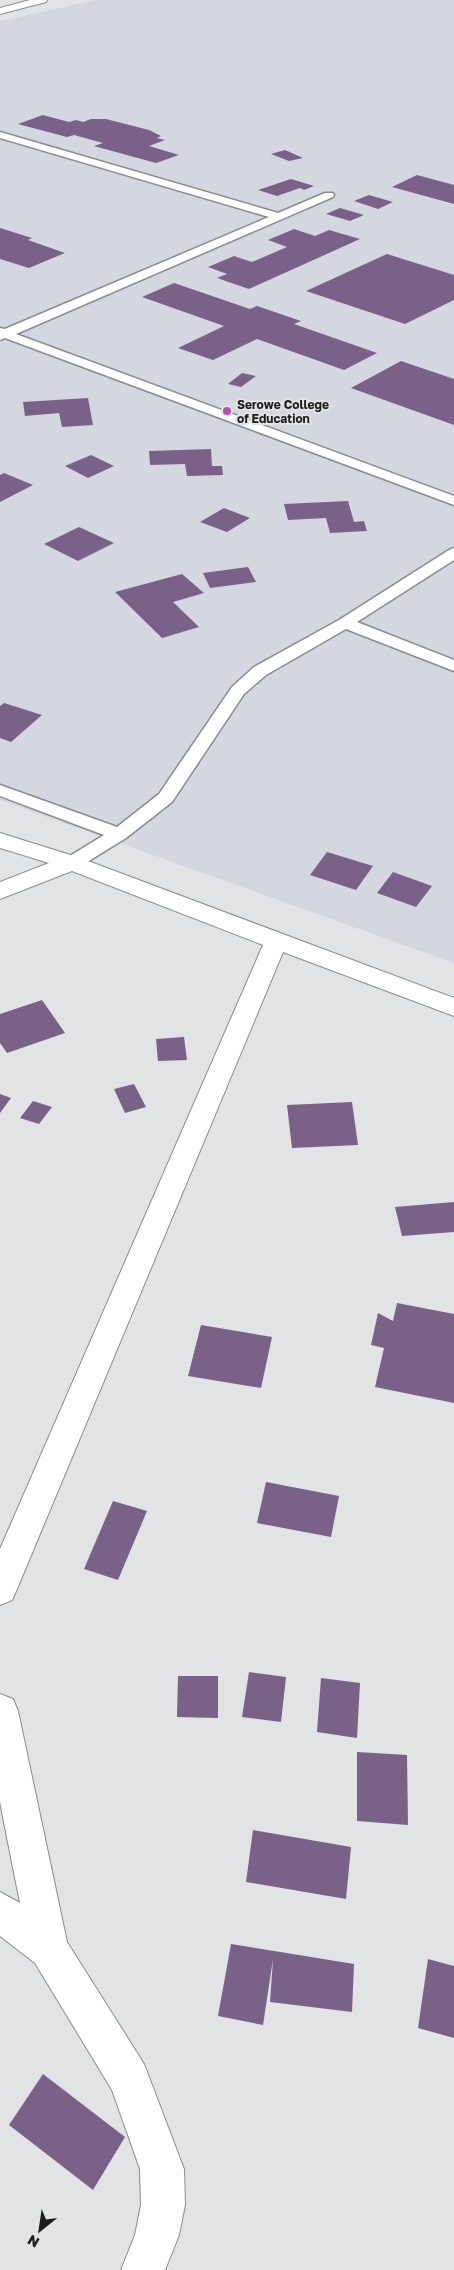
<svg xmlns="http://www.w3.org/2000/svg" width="454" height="2270" viewBox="0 0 454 2270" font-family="'Golos Text',sans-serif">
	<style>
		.built { fill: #d4d7df }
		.building { fill: #796188 }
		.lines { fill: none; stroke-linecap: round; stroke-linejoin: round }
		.lane-casing { stroke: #8a8b8c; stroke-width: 3 }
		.street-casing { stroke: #8a8b8c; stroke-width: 2 }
		.lane { fill: #fff; fill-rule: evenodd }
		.street { fill: #fff; fill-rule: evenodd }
		.poi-dot { fill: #b34eb3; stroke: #e2e3e4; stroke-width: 2 }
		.labels { text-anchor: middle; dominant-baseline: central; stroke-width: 4; stroke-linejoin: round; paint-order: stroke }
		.far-poi-label { font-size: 12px; font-weight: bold; fill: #1d1d1e; stroke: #e2e3e4; text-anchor: start }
	</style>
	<rect width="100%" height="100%" fill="#e2e3e4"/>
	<path class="built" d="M96 0H454V963L0 800V21Z"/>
	<path class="building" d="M43 115 69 122 76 120 83 122 91 119H106L149 130 161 136 157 138 165 140 149 146 179 155 156 163 94 146 103 143 74 135 67 137 18 124Z
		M285 150 303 158 289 161 271 154Z
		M417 175 454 185V204L392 187Z
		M291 179 314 186 304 190 300 188 277 196 258 190Z
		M369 195 393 202 378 209 354 201Z
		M340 208 364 215 350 221 326 214Z
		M0 228 32 238 28 240 65 253 29 268 0 259Z
		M294 229 315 236 329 230 360 239 249 289 217 278 227 274 208 267 234 256 252 262 287 247 268 240Z
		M387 254 454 275V300L405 324 306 291Z
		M174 283 250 309 257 306 301 321 294 324 377 353 344 370 257 339 213 360 178 348 224 326 142 297Z
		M401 361 454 379V425L351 388Z
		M242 373 256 376 241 387 228 384Z
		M88 398 93 425 62 427 59 413 25 416 23 402Z
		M211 449 212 466H222L223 475 187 476 185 464 150 465 149 451Z
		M91 455 114 466 88 478 65 466Z
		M4 473 33 485 0 502V475Z
		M348 501 354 522 364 521 367 531 330 533 326 518 288 520 284 504Z
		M224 508 250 518 227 532 200 522Z
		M79 527 114 543 78 561 44 544Z
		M248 567 256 582 210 588 203 573Z
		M182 574 204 593 173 602 199 627 162 638 115 592Z
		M4 703 42 715 11 742 0 738V706Z
		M327 852 373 866 356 890 310 875Z
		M393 872 432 886 416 907 377 893Z
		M42 1000 65 1033 7 1053 0 1043V1014Z
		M184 1037 187 1060 158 1061 156 1039Z
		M134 1084 146 1107 125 1113 114 1089Z
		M0 1094 11 1098 0 1113Z
		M33 1101 52 1107 39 1124 20 1118Z
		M352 1102 358 1145 292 1148 287 1105Z
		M454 1202V1232L402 1236 395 1207Z
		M397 1303 454 1314V1403L375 1387 384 1348 371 1345 378 1313 393 1321Z
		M201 1325 272 1337 261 1388 188 1376Z
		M266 1482 339 1496 331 1537 257 1523Z
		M113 1501 147 1511 118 1580 84 1569Z
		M249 1672 286 1677 281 1722 242 1717Z
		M178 1676H218V1718L177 1717Z
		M321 1678 360 1683 357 1738 317 1732Z
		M357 1752 407 1755 408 1825 357 1821Z
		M253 1830 351 1847 346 1899 246 1882Z
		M231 1944 354 1964 352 2012 270 2002 273 1959 263 2025 218 2016Z
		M428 1959 454 1966V2038L418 2028Z
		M43 2074 125 2137 93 2190 9 2125Z"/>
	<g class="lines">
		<g class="lane-casing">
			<path id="lane" d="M0 132 278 213 325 193H333L334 195 333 197 16 334 454 496V505L5 338 0 340V328L5 329 269 217 0 138Z
				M454 548V560L357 622 454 660V671L346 629 266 675 244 694 172 802 126 838 79 867 72 869 65 867 62 863 65 859 104 835 0 796V785L117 827 159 794 232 687 254 667 339 620 449 550Z"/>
		</g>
		<g class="street-casing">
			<path id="street" d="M30 0H47L46 2 0 14V8Z
				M0 833 80 858 454 998V1016L283 952 17 1589 12 1600 0 1605V1549L263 945 72 871 0 899V882L49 863 0 848Z
				M0 1694 13 1699 18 1711 67 1942 144 2064 184 2169 185 2205 179 2235 165 2270H121L135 2235 141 2205 140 2169 112 2090 35 1963 0 1936V1892L20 1903 0 1802Z"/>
		</g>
		<use href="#lane" class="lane"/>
		<use href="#street" class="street"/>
	</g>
	<circle class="poi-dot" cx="227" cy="411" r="5"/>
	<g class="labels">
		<g class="far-poi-label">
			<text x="237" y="404">Serowe College<tspan x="237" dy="14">of Education</tspan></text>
		</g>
	</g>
	<g transform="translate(40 2230) rotate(210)" stroke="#e2e3e4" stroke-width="4" paint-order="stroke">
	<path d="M0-4L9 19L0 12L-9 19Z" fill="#1d1d1e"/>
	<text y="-8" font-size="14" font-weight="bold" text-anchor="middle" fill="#1d1d1e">N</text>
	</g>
</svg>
